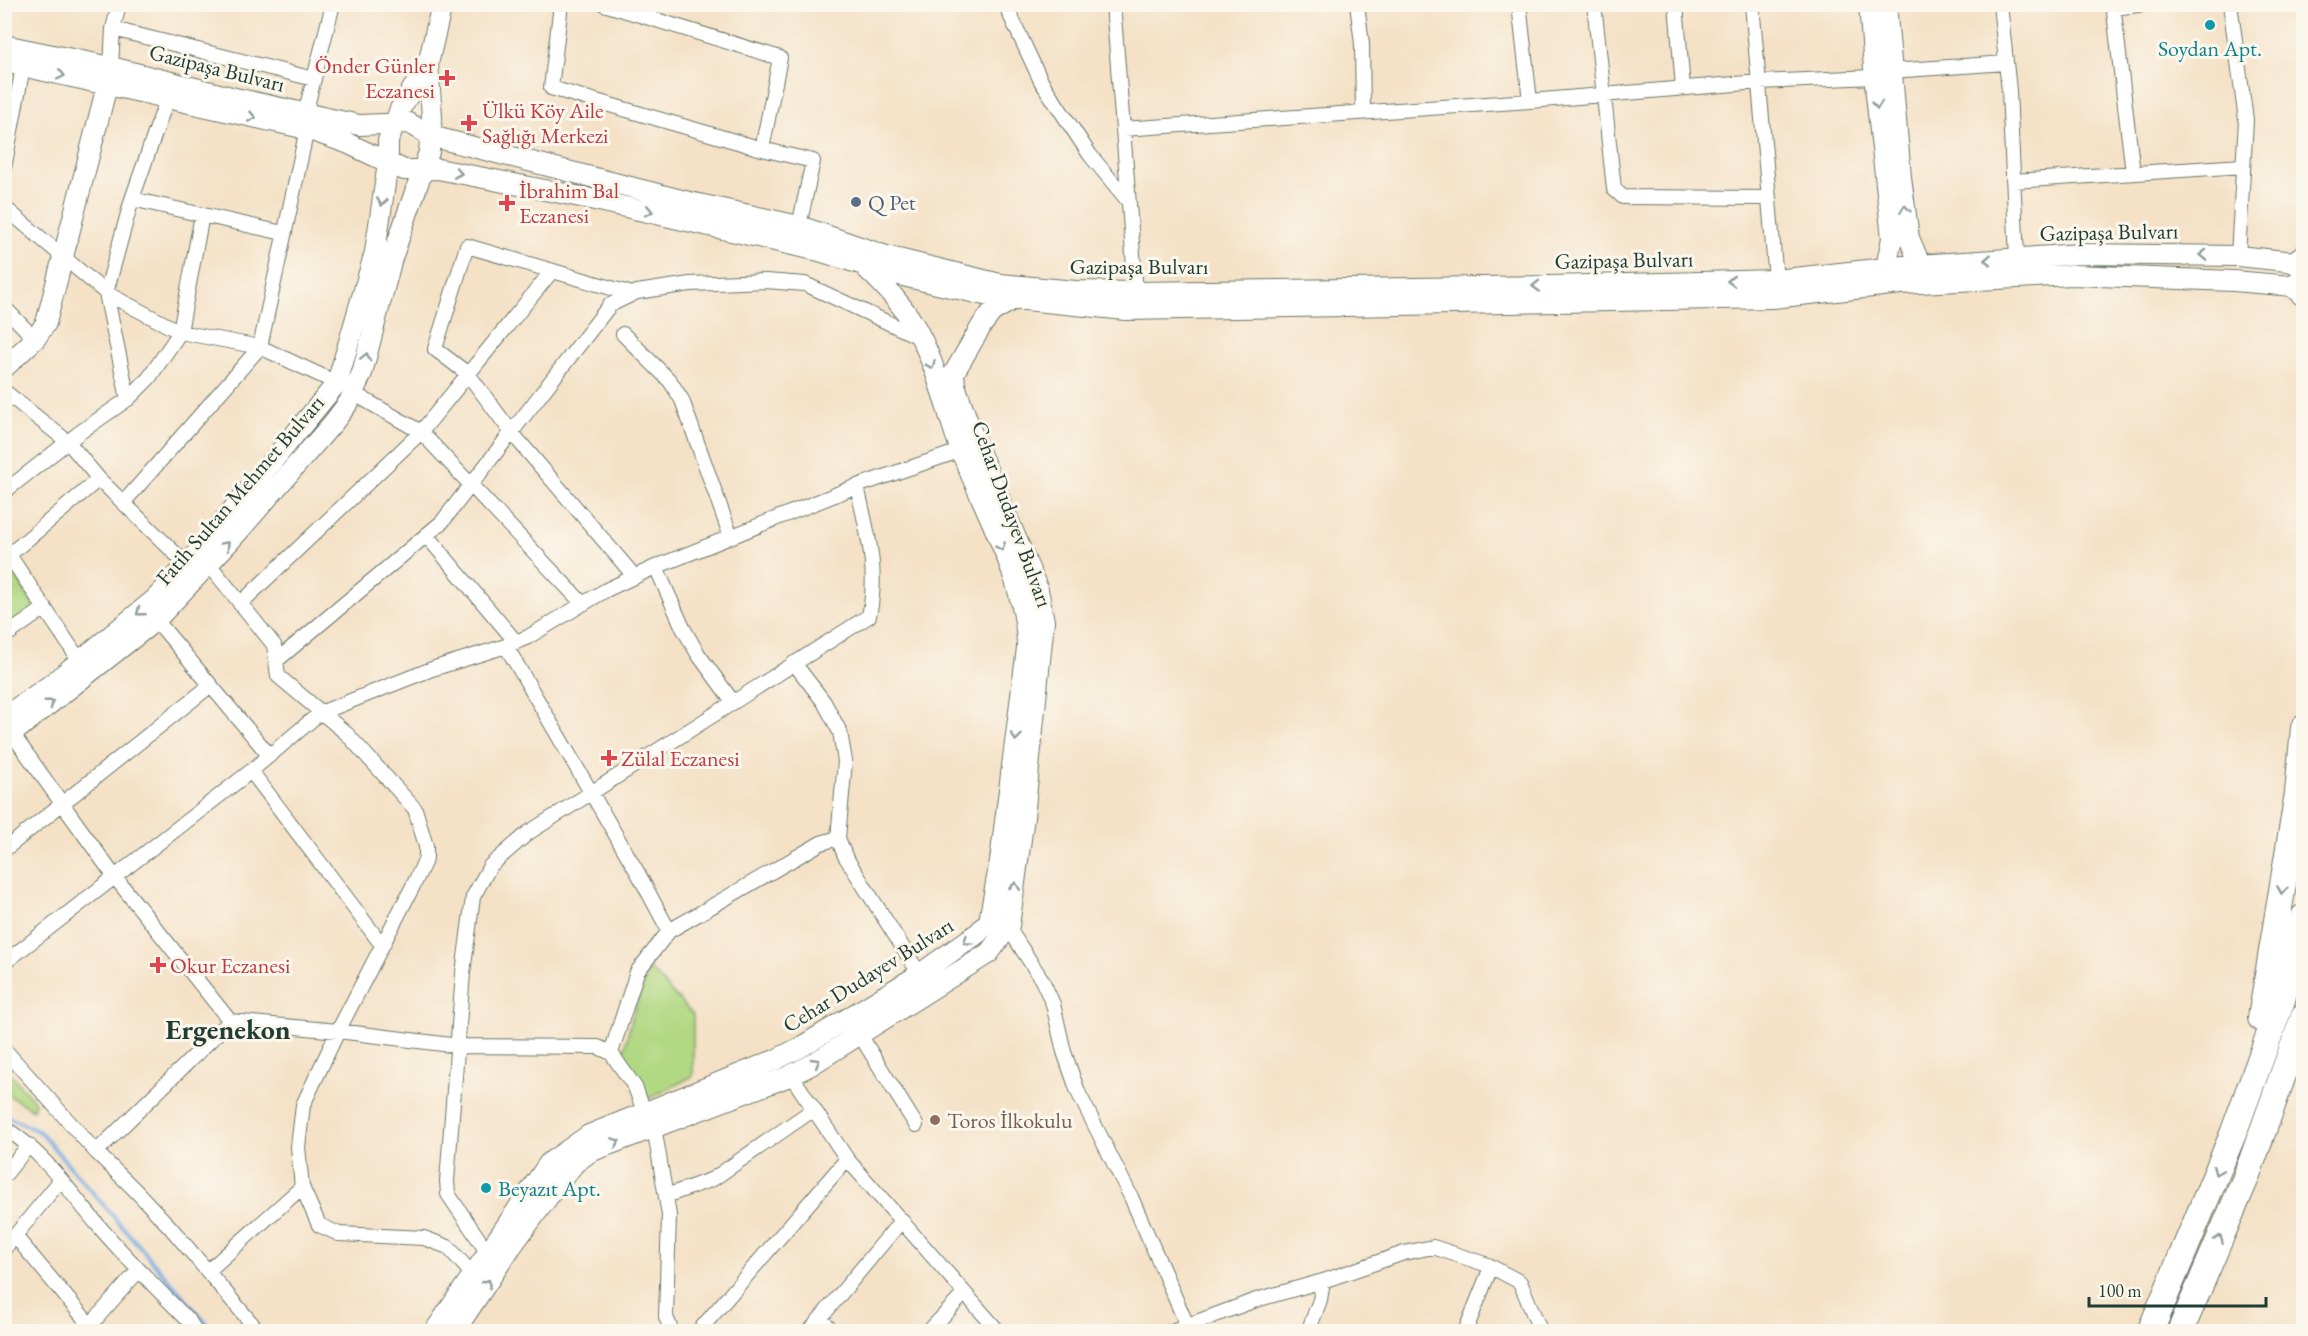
<svg xmlns="http://www.w3.org/2000/svg" width="2308" height="1336" viewBox="0 0 2308 1336" font-family="'EB Garamond',serif">
	<style>
		.green { fill: #b1d882; stroke: #688a5b; stroke-width: 1.5 }
		.lines { fill: none; stroke-linecap: round; stroke-linejoin: round }
		.stream { stroke: #72ace2; stroke-width: 4 }
		.street-casing { stroke: #6a7667; stroke-width: 16 }
		.secondary-casing { stroke: #6a7667; stroke-width: 22 }
		.highway-casing { stroke: #6a7667; stroke-width: 28 }
		.street { stroke: #fff; stroke-width: 14 }
		.secondary { stroke: #fff; stroke-width: 20 }
		.highway { stroke: #fff; stroke-width: 26 }
		.oneway { stroke: #8f9e9a }
		.culture-dot { fill: #0f9aa8; stroke: #fbf7ec; stroke-width: 2 }
		.health-dot { fill: #e0444e; stroke: #fbf7ec; stroke-width: 2 }
		.service-dot { fill: #5c6f8a; stroke: #fbf7ec; stroke-width: 2 }
		.education-dot { fill: #8d6e63; stroke: #fbf7ec; stroke-width: 2 }
		.labels { text-anchor: middle; dominant-baseline: central; stroke-width: 6; stroke-linejoin: round; paint-order: stroke }
		.culture-label { font-size: 22px; fill: #0d838f; stroke: #fbf7ec }
		.health-label { font-size: 22px; fill: #be3a42; stroke: #fbf7ec; text-anchor: start }
		.street-label { font-size: 22px; fill: #1f3d34; stroke: #fbf7ec }
		.service-label { font-size: 22px; fill: #4e5e75; stroke: #fbf7ec; text-anchor: start }
		.education-label { font-size: 22px; fill: #785e54; stroke: #fbf7ec; text-anchor: start }
		.district-label { font-size: 28px; font-weight: bold; fill: #1f3d34; stroke: #fbf7ec }
	</style>
	<rect width="100%" height="100%" fill="#fbf7ec"/>
	<filter id="ink" filterUnits="userSpaceOnUse"><feTurbulence type="fractalNoise" baseFrequency=".0167" numOctaves="2"/><feDisplacementMap in="SourceGraphic" scale="12" xChannelSelector="R" yChannelSelector="G"/><feConvolveMatrix kernelMatrix="1 2 1 2 8 2 1 2 1" color-interpolation-filters="sRGB"/></filter>
	<filter id="wash" filterUnits="userSpaceOnUse"><feTurbulence type="fractalNoise" baseFrequency=".008" numOctaves="4" result="noise"/><feDisplacementMap in="SourceGraphic" scale="24" xChannelSelector="R" yChannelSelector="G"/><feGaussianBlur stdDeviation="1.35" result="paint"/><feColorMatrix in="noise" values="0 0 0 0 0 0 0 0 0 0 0 0 0 0 0 0 0 1.4 0 .05"/><feComposite in="paint" operator="in"/></filter>
	<g filter="url(#wash)">
		<rect width="100%" height="100%" fill="#f4e1c6"/>
		<path class="green" d="M5 568H11L36 609 5 633Z
			M649 968 693 1015V1076L648 1099 622 1059 632 1018Z
			M5 1068 35 1102 33 1110 5 1093Z"/>
		<g class="lines">
			<path class="stream" d="M4 1115 40 1132 214 1332"/>
		</g>
	</g>
	<g filter="url(#ink)">
		<g class="lines">
			<g class="street-casing">
				<path id="street" d="M561 4 551 88 762 149 813 161 799 226
					M604 4 780 58 762 149
					M1005 4 1041 81 1090 155 1129 202
					M1113 4 1136 292
					M1357 4 1362 44 1363 112
					M1519 4 1530 101
					M1594 4 1614 189 1623 197 1769 198
					M1676 4 1683 88
					M1752 4 1776 280
					M2000 4 2009 91 2017 258
					M2113 4 2133 173
					M2230 4 2246 120 2238 256
					M2113 8 2146 4
					M113 29 314 79
					M111 67 113 29 119 4
					M1891 71 2006 63
					M305 114 333 4
					M1123 129 1530 101 1759 82 1874 77
					M4 168 23 67
					M2013 181 2243 166
					M132 199 283 233
					M4 207 106 293 180 332 260 347 337 383
					M632 294 467 246 435 349 468 374 512 433 635 577
					M4 307 35 339
					M623 334 670 381 682 400 731 537
					M4 391 68 442 99 479 187 565
					M353 393 421 432 583 604
					M128 399 106 293 132 199 167 99
					M4 492 79 433 128 399 149 378 180 332 202 215
					M124 502 260 347 307 129
					M426 535 516 642
					M9 555 80 661
					M4 559 99 479
					M208 563 274 645 278 676 347 734 415 809 426 846V858L415 882 338 1031 303 1105 298 1147 302 1187 319 1225 339 1234 424 1238 448 1247 473 1275
					M656 567 683 628 698 654 733 702
					M240 604 421 432 552 271
					M156 620 269 755
					M4 637 45 608
					M506 646 639 875 669 931
					M276 661 442 522 610 305 637 292 690 284 766 281 805 284 919 337
					M794 663 824 702 840 732 845 761 838 838 845 856 924 981
					M8 728 114 876 230 1021 338 1031 459 1046 598 1047 611 1053 635 1087 644 1111 654 1127 669 1215 666 1317 672 1332
					M251 771 382 945
					M4 850 211 685
					M1004 921 1042 980 1053 1004 1064 1052 1078 1092 1131 1197 1187 1325
					M4 963 251 771 320 713 432 669 506 646 528 637 606 590 653 568 857 486 968 448
					M860 1035 916 1125
					M4 1049 96 1152 134 1189 170 1227 259 1332
					M611 1053 637 972 669 931 821 843 838 838
					M791 1075 847 1159 999 1332
					M4 1128C40 1148 70 1192 97 1224 126 1258 157 1289 189 1321L196 1332
					M96 1152 230 1021
					M4 1176 29 1145
					M666 1196 713 1179 814 1109
					M15 1236 89 1324 100 1332
					M4 1249 60 1181
					M488 1253 448 1194 447 1181 463 973 473 897 490 866 528 833 869 616C879 569 867 532 857 486
					M208 1271 302 1187
					M820 1319 834 1332
					M86 1330 139 1270
					M698 1332 847 1159
					M809 1332 902 1220
					M928 1332 965 1293
					M1169 1332 1256 1300 1323 1281 1404 1253 1433 1247 1488 1265 1520 1282 1541 1332
					M1308 1332 1320 1300 1323 1281
					M1465 1332 1491 1267"/>
			</g>
			<g class="secondary-casing">
				<path id="secondary" d="M1869 4 1876 95 1892 238 1886 267
					M1886 4 1901 177 1909 238 1920 264
					M4 45 111 67 235 98 359 125 409 123 431 136 450 141 685 201 799 226 886 256 1000 284 1075 291 1136 292 1550 286 1776 280 1904 266 2080 254 2238 256 2304 263
					M4 62 307 129 347 143 404 170 438 169 586 198 819 251 886 272 993 297 1126 310 1773 298 1900 284 2072 275 2234 281 2304 287
					M4 368 35 339 46 323 110 74
					M4 717 53 683 154 600 187 565 337 383 375 252 388 163V141L400 109 428 64
					M4 740 156 620 230 541 333 423 349 402 362 373 392 258 429 152 432 116 428 64 442 4
					M434 1332 549 1163 589 1135 775 1060 801 1047 920 974 978 933 989 921 1000 861 1027 648C1027 582 985 512 961 451 946 410 936 361 913 323 900 302 884 285 866 268
					M454 1332 511 1247 560 1181 575 1163 590 1152 787 1077 811 1065 989 953 1009 926 1024 817 1044 621 1038 590 974 439 955 385 954 373 982 325 992 312 1014 299"/>
			</g>
			<g class="highway-casing">
				<path id="highway" d="M2298 262 2304 258
					M2296 286 2304 293
					M2261 1018 2298 793 2304 728
					M2150 1332 2233 1134 2282 1000 2304 917
					M2180 1332 2245 1180 2304 1017"/>
			</g>
			<use href="#street" class="street"/>
			<use href="#secondary" class="secondary"/>
			<use href="#highway" class="highway"/>
		</g>
		<defs><path id="oneway-chevron" d="M-2-3.5L2.5 0L-2 3.5" fill="none" stroke-width="1.6" stroke-linecap="round" stroke-linejoin="round" transform="scale(1.5)"/></defs>
		<g class="oneway">
			<use href="#oneway-chevron" transform="translate(61 75) rotate(12)"/>
			<use href="#oneway-chevron" transform="translate(1877 105) rotate(84)"/>
			<use href="#oneway-chevron" transform="translate(252 117) rotate(11)"/>
			<use href="#oneway-chevron" transform="translate(458 173) rotate(10)"/>
			<use href="#oneway-chevron" transform="translate(382 202) rotate(98)"/>
			<use href="#oneway-chevron" transform="translate(1905 209) rotate(-97)"/>
			<use href="#oneway-chevron" transform="translate(649 211) rotate(12)"/>
			<use href="#oneway-chevron" transform="translate(2203 255) rotate(-179)"/>
			<use href="#oneway-chevron" transform="translate(1988 260) rotate(176)"/>
			<use href="#oneway-chevron" transform="translate(1731 281) rotate(179)"/>
			<use href="#oneway-chevron" transform="translate(1536 286) rotate(179)"/>
			<use href="#oneway-chevron" transform="translate(366 357) rotate(-76)"/>
			<use href="#oneway-chevron" transform="translate(931 365) rotate(67)"/>
			<use href="#oneway-chevron" transform="translate(226 545) rotate(-47)"/>
			<use href="#oneway-chevron" transform="translate(1001 547) rotate(68)"/>
			<use href="#oneway-chevron" transform="translate(140 612) rotate(141)"/>
			<use href="#oneway-chevron" transform="translate(50 703) rotate(-38)"/>
			<use href="#oneway-chevron" transform="translate(1016 737) rotate(97)"/>
			<use href="#oneway-chevron" transform="translate(1015 886) rotate(-82)"/>
			<use href="#oneway-chevron" transform="translate(2282 890) rotate(99)"/>
			<use href="#oneway-chevron" transform="translate(967 941) rotate(145)"/>
			<use href="#oneway-chevron" transform="translate(816 1062) rotate(-30)"/>
			<use href="#oneway-chevron" transform="translate(616 1142) rotate(-22)"/>
			<use href="#oneway-chevron" transform="translate(2217 1171) rotate(113)"/>
			<use href="#oneway-chevron" transform="translate(2219 1239) rotate(-67)"/>
			<use href="#oneway-chevron" transform="translate(487 1283) rotate(-56)"/>
		</g>
	</g>
	<g class="culture-dot">
		<circle cx="2210" cy="25" r="6"/>
		<circle cx="486" cy="1188" r="6"/>
	</g>
	<g class="health-dot">
		<path d="M444 69h6v6h6v6h-6v6h-6v-6h-6v-6h6z"/>
		<path d="M466 114h6v6h6v6h-6v6h-6v-6h-6v-6h6z"/>
		<path d="M504 194h6v6h6v6h-6v6h-6v-6h-6v-6h6z"/>
		<path d="M606 749h6v6h6v6h-6v6h-6v-6h-6v-6h6z"/>
		<path d="M155 956h6v6h6v6h-6v6h-6v-6h-6v-6h6z"/>
	</g>
	<circle class="service-dot" cx="856" cy="202" r="6"/>
	<circle class="education-dot" cx="935" cy="1120" r="6"/>
	<g class="labels">
		<g class="culture-label">
			<text x="2210" y="48">Soydan Apt.</text>
			<text x="498" y="1188" text-anchor="start">Beyazıt Apt.</text>
		</g>
		<g class="health-label">
			<text x="435" y="65" text-anchor="end">Önder Günler<tspan x="435" dy="25">Eczanesi</tspan></text>
			<text x="482" y="110">Ülkü Köy Aile<tspan x="482" dy="25">Sağlığı Merkezi</tspan></text>
			<text x="519" y="190">İbrahim Bal<tspan x="519" dy="25">Eczanesi</tspan></text>
			<text x="621" y="758">Zülal Eczanesi</text>
			<text x="170" y="965">Okur Eczanesi</text>
		</g>
		<g class="street-label">
			<text transform="translate(217 68) rotate(14)">Gazipaşa Bulvarı</text>
			<text transform="translate(2109 232) rotate(-1)">Gazipaşa Bulvarı</text>
			<text transform="translate(1624 260) rotate(-1)">Gazipaşa Bulvarı</text>
			<text x="1139" y="266">Gazipaşa Bulvarı</text>
			<text transform="translate(240 490) rotate(-49)">Fatih Sultan Mehmet Bulvarı</text>
			<text transform="translate(1012 514) rotate(70)">Cehar Dudayev Bulvarı</text>
			<text transform="translate(868 975) rotate(-32)">Cehar Dudayev Bulvarı</text>
		</g>
		<g class="service-label">
			<text x="868" y="202">Q Pet</text>
		</g>
		<g class="education-label">
			<text x="947" y="1120">Toros İlkokulu</text>
		</g>
		<g class="district-label">
			<text x="228" y="1029">Ergenekon</text>
		</g>
	</g>
	<rect width="2308" height="1336" fill="none" stroke="#fbf7ec" stroke-width="24"/>
	<path d="M2089 1297v9h177v-9" fill="none" stroke="#1f3d34" stroke-width="3"/>
	<text x="2098" y="1297" font-size="18" fill="#1f3d34" stroke="#fbf7ec" stroke-width="4.5" paint-order="stroke">100 m</text>
</svg>
